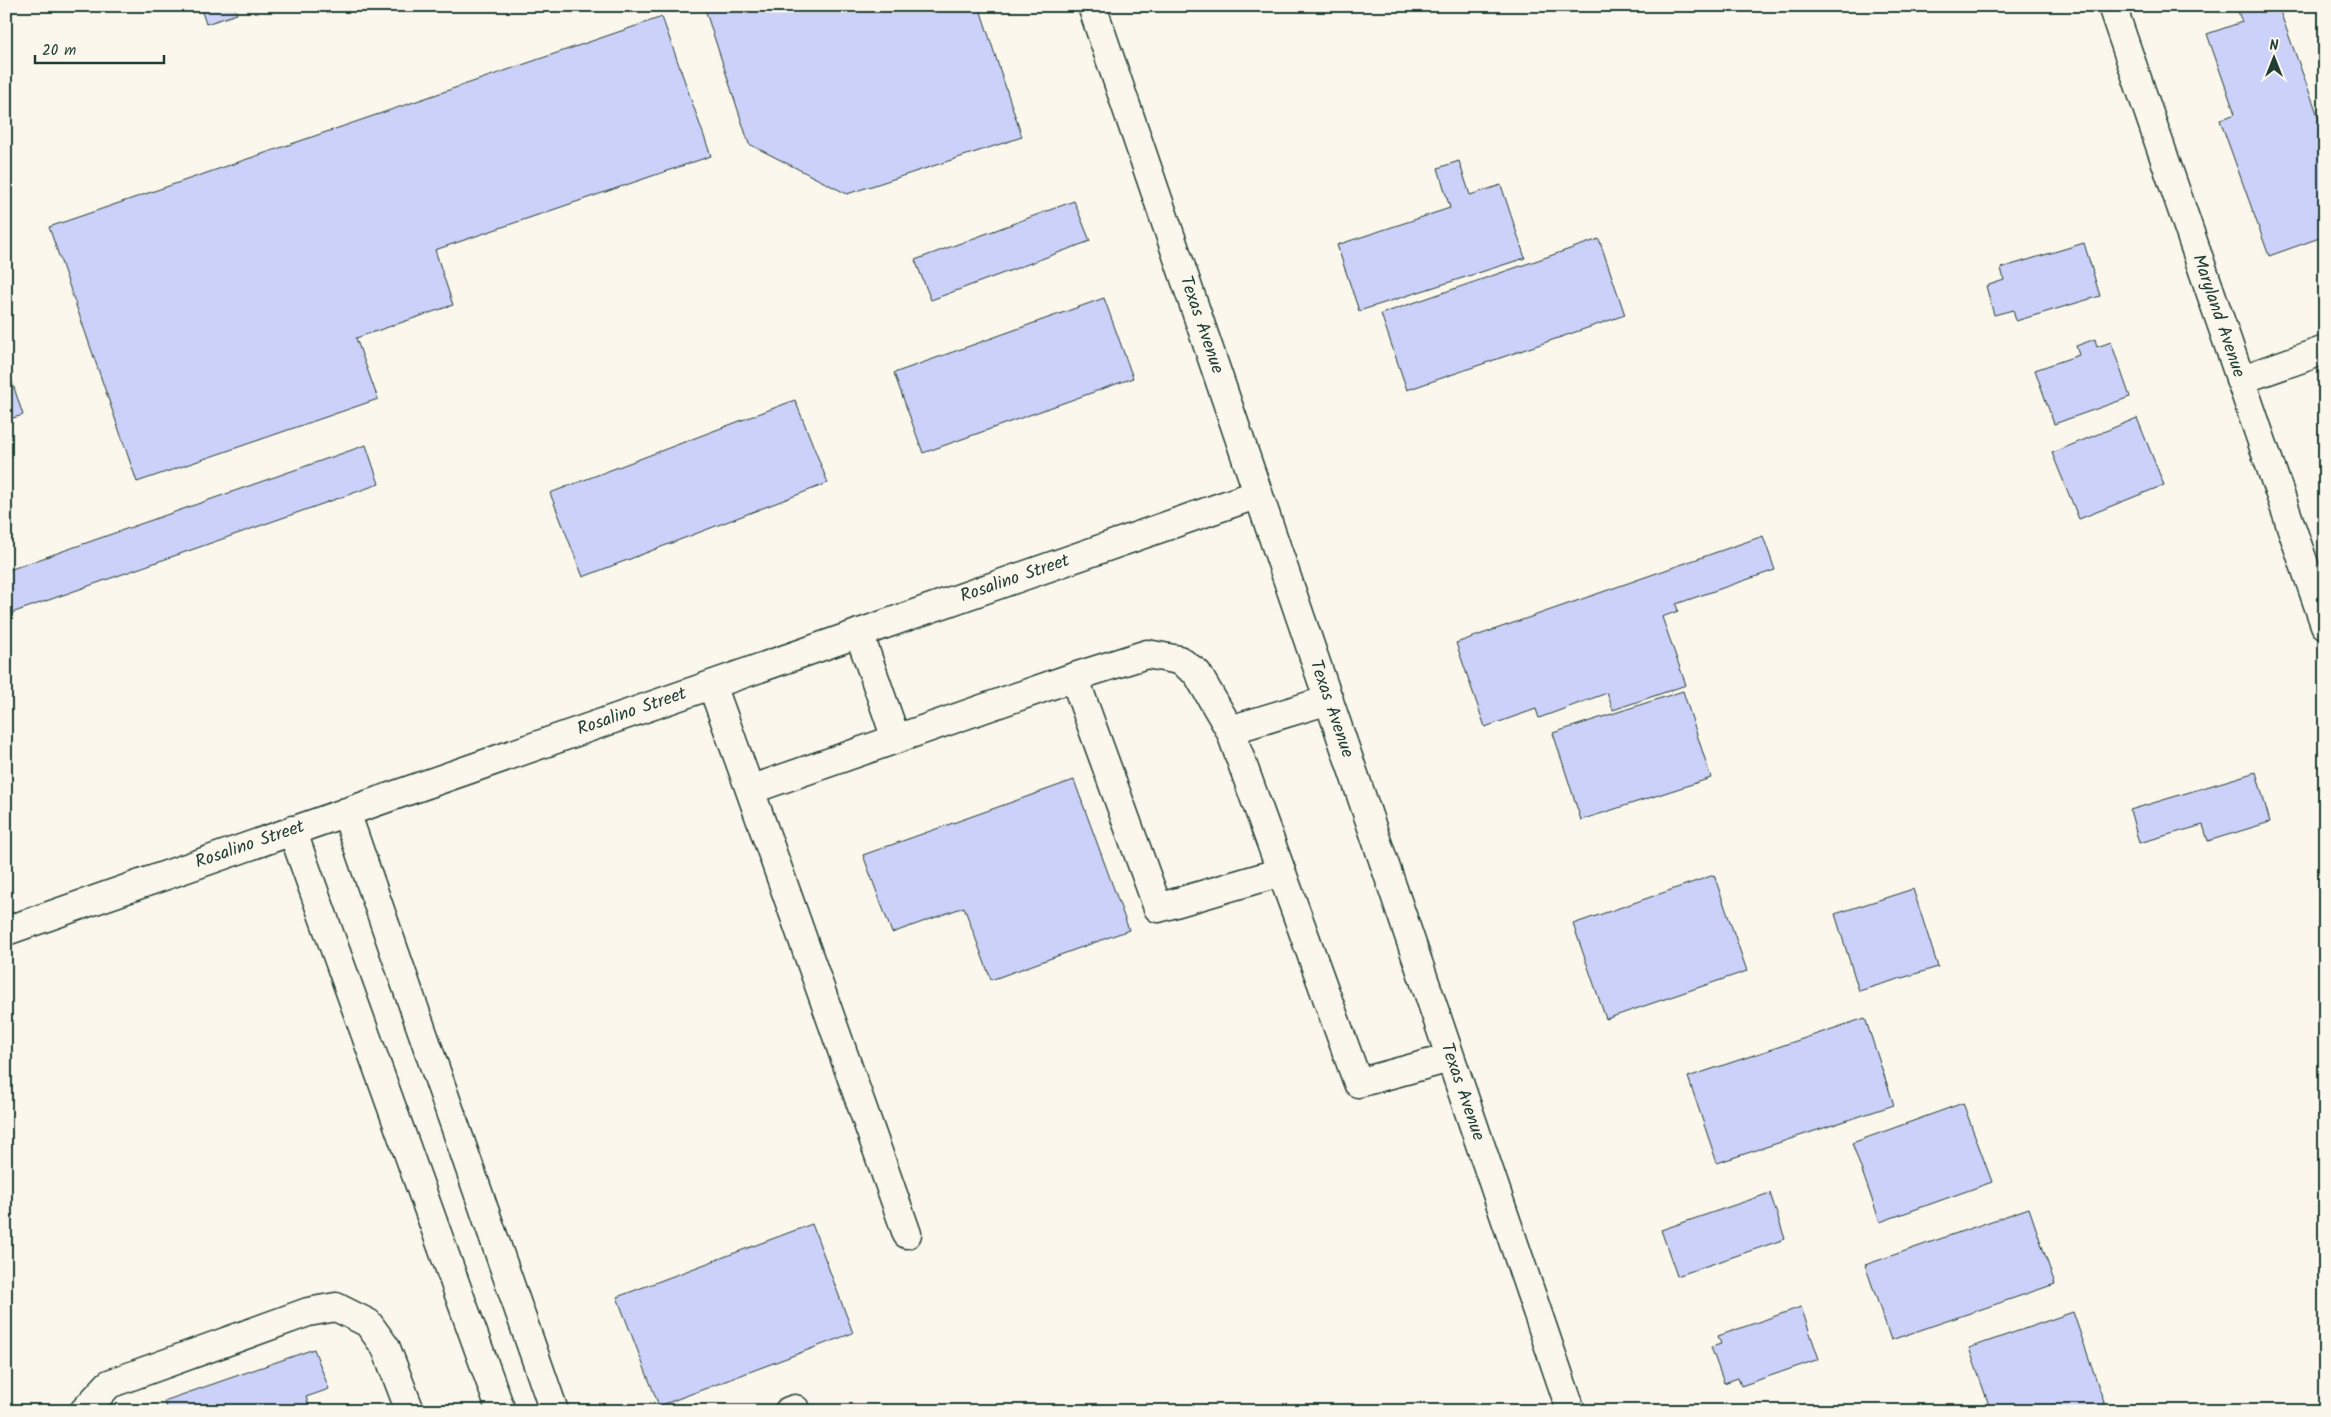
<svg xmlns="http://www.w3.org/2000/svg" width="2331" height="1417" viewBox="0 0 2331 1417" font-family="Kalam,sans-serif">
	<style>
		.building { fill: #ccd1f9; stroke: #1f3d34 }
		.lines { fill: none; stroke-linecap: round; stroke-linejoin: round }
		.minor-casing { stroke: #1f3d34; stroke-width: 31 }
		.minor { stroke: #fbf7ec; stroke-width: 28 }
		.labels { text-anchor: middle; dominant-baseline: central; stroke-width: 4.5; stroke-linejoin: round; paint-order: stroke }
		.street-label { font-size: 18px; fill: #1f3d34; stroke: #fbf7ec }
	</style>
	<rect width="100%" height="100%" fill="#fbf7ec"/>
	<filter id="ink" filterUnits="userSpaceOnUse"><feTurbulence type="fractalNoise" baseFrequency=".02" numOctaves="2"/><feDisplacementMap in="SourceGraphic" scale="10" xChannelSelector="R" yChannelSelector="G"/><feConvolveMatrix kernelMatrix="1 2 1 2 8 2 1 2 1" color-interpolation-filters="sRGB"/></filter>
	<g filter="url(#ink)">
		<path class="building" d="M200 6H234L237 14 206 24Z
			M704 6H979L1022 137 847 194 749 144Z
			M2236 6H2278L2325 135V236L2269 256 2220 120 2235 114 2207 34 2242 22Z
			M662 17 711 156 435 250 453 305 356 338 378 399 137 482 49 227Z
			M1459 161 1470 195 1501 185 1525 258 1359 311 1337 245 1450 208 1438 168Z
			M1074 201 1090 241 931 300 915 260Z
			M1599 239 1625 315 1407 390 1381 314Z
			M2084 243 2100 296 2016 321 2013 310 1994 315 1986 286 2004 280 2001 268Z
			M1104 298 1133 378 923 453 894 373Z
			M2095 339 2097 347 2111 342 2130 397 2054 424 2035 370 2079 355 2076 346Z
			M6 363 23 415 6 420Z
			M795 400 828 483 583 577 550 493Z
			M2137 418 2164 485 2079 519 2052 453Z
			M366 445 379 484 6 615V571Z
			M1763 536 1775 570 1676 604 1678 611 1662 617 1686 685 1613 710 1607 693 1539 718 1536 709 1485 727 1456 643Z
			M1683 691 1711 778 1581 820 1553 733Z
			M2256 772 2270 822 2208 841 2203 825 2139 843 2130 810Z
			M1074 780 1129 930 991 980 964 907 892 933 863 855Z
			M1714 875 1747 971 1606 1019 1573 924Z
			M1913 889 1938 967 1859 991 1835 914Z
			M1865 1018 1894 1105 1717 1163 1688 1077Z
			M1963 1103 1992 1182 1880 1222 1852 1143Z
			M1770 1193 1785 1239 1677 1276 1661 1230Z
			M2029 1208 2055 1284 1891 1340 1865 1265Z
			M812 1224 853 1333 659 1406 617 1297Z
			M1801 1307 1819 1359 1741 1386 1738 1378 1724 1383 1711 1347 1721 1344 1718 1336Z
			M2073 1312 2107 1411H1991L1969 1348Z
			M314 1349 329 1389 306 1397 311 1411H168L164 1401Z"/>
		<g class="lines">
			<g class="minor-casing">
				<path id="minor" d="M1092 6 1571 1411
					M2112 6 2325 625
					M2240 380 2325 350
					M859 633 896 739
					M1074 677 1158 908 1281 872
					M712 685 750 790 1074 677 1147 654 1179 660 1197 673 1230 730
					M1329 700 1230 730 1358 1083 1450 1058
					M750 790 907 1234
					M346 812 554 1411
					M292 830 501 1411
					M6 931 1258 494
					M84 1411 109 1384 308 1312 336 1307 368 1323 386 1348 410 1411
					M789 1411 795 1409"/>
			</g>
			<use href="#minor" class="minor"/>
		</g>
	</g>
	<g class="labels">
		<g class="street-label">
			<text transform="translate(2218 316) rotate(71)">Maryland Avenue</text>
			<text transform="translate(1201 325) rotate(71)">Texas Avenue</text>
			<text transform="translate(1015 579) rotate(-19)">Rosalino Street</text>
			<text transform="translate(1331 709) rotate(71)">Texas Avenue</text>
			<text transform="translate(632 712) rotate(-19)">Rosalino Street</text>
			<text transform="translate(250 845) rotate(-19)">Rosalino Street</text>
			<text transform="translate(1462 1092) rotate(71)">Texas Avenue</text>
		</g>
	</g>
	<rect width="2331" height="1417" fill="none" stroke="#fbf7ec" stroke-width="25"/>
	<rect x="12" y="12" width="2306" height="1392" fill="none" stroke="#1f3d34" stroke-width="2" filter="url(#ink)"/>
	<g transform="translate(2274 58)" stroke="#fbf7ec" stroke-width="4" paint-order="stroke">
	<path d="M0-4L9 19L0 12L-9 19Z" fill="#1f3d34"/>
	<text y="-8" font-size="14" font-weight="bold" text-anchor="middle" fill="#1f3d34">N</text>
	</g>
	<path d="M35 55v8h129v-8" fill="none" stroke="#1f3d34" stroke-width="2.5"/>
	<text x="42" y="55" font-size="15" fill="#1f3d34" stroke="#fbf7ec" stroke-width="4" paint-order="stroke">20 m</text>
</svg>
